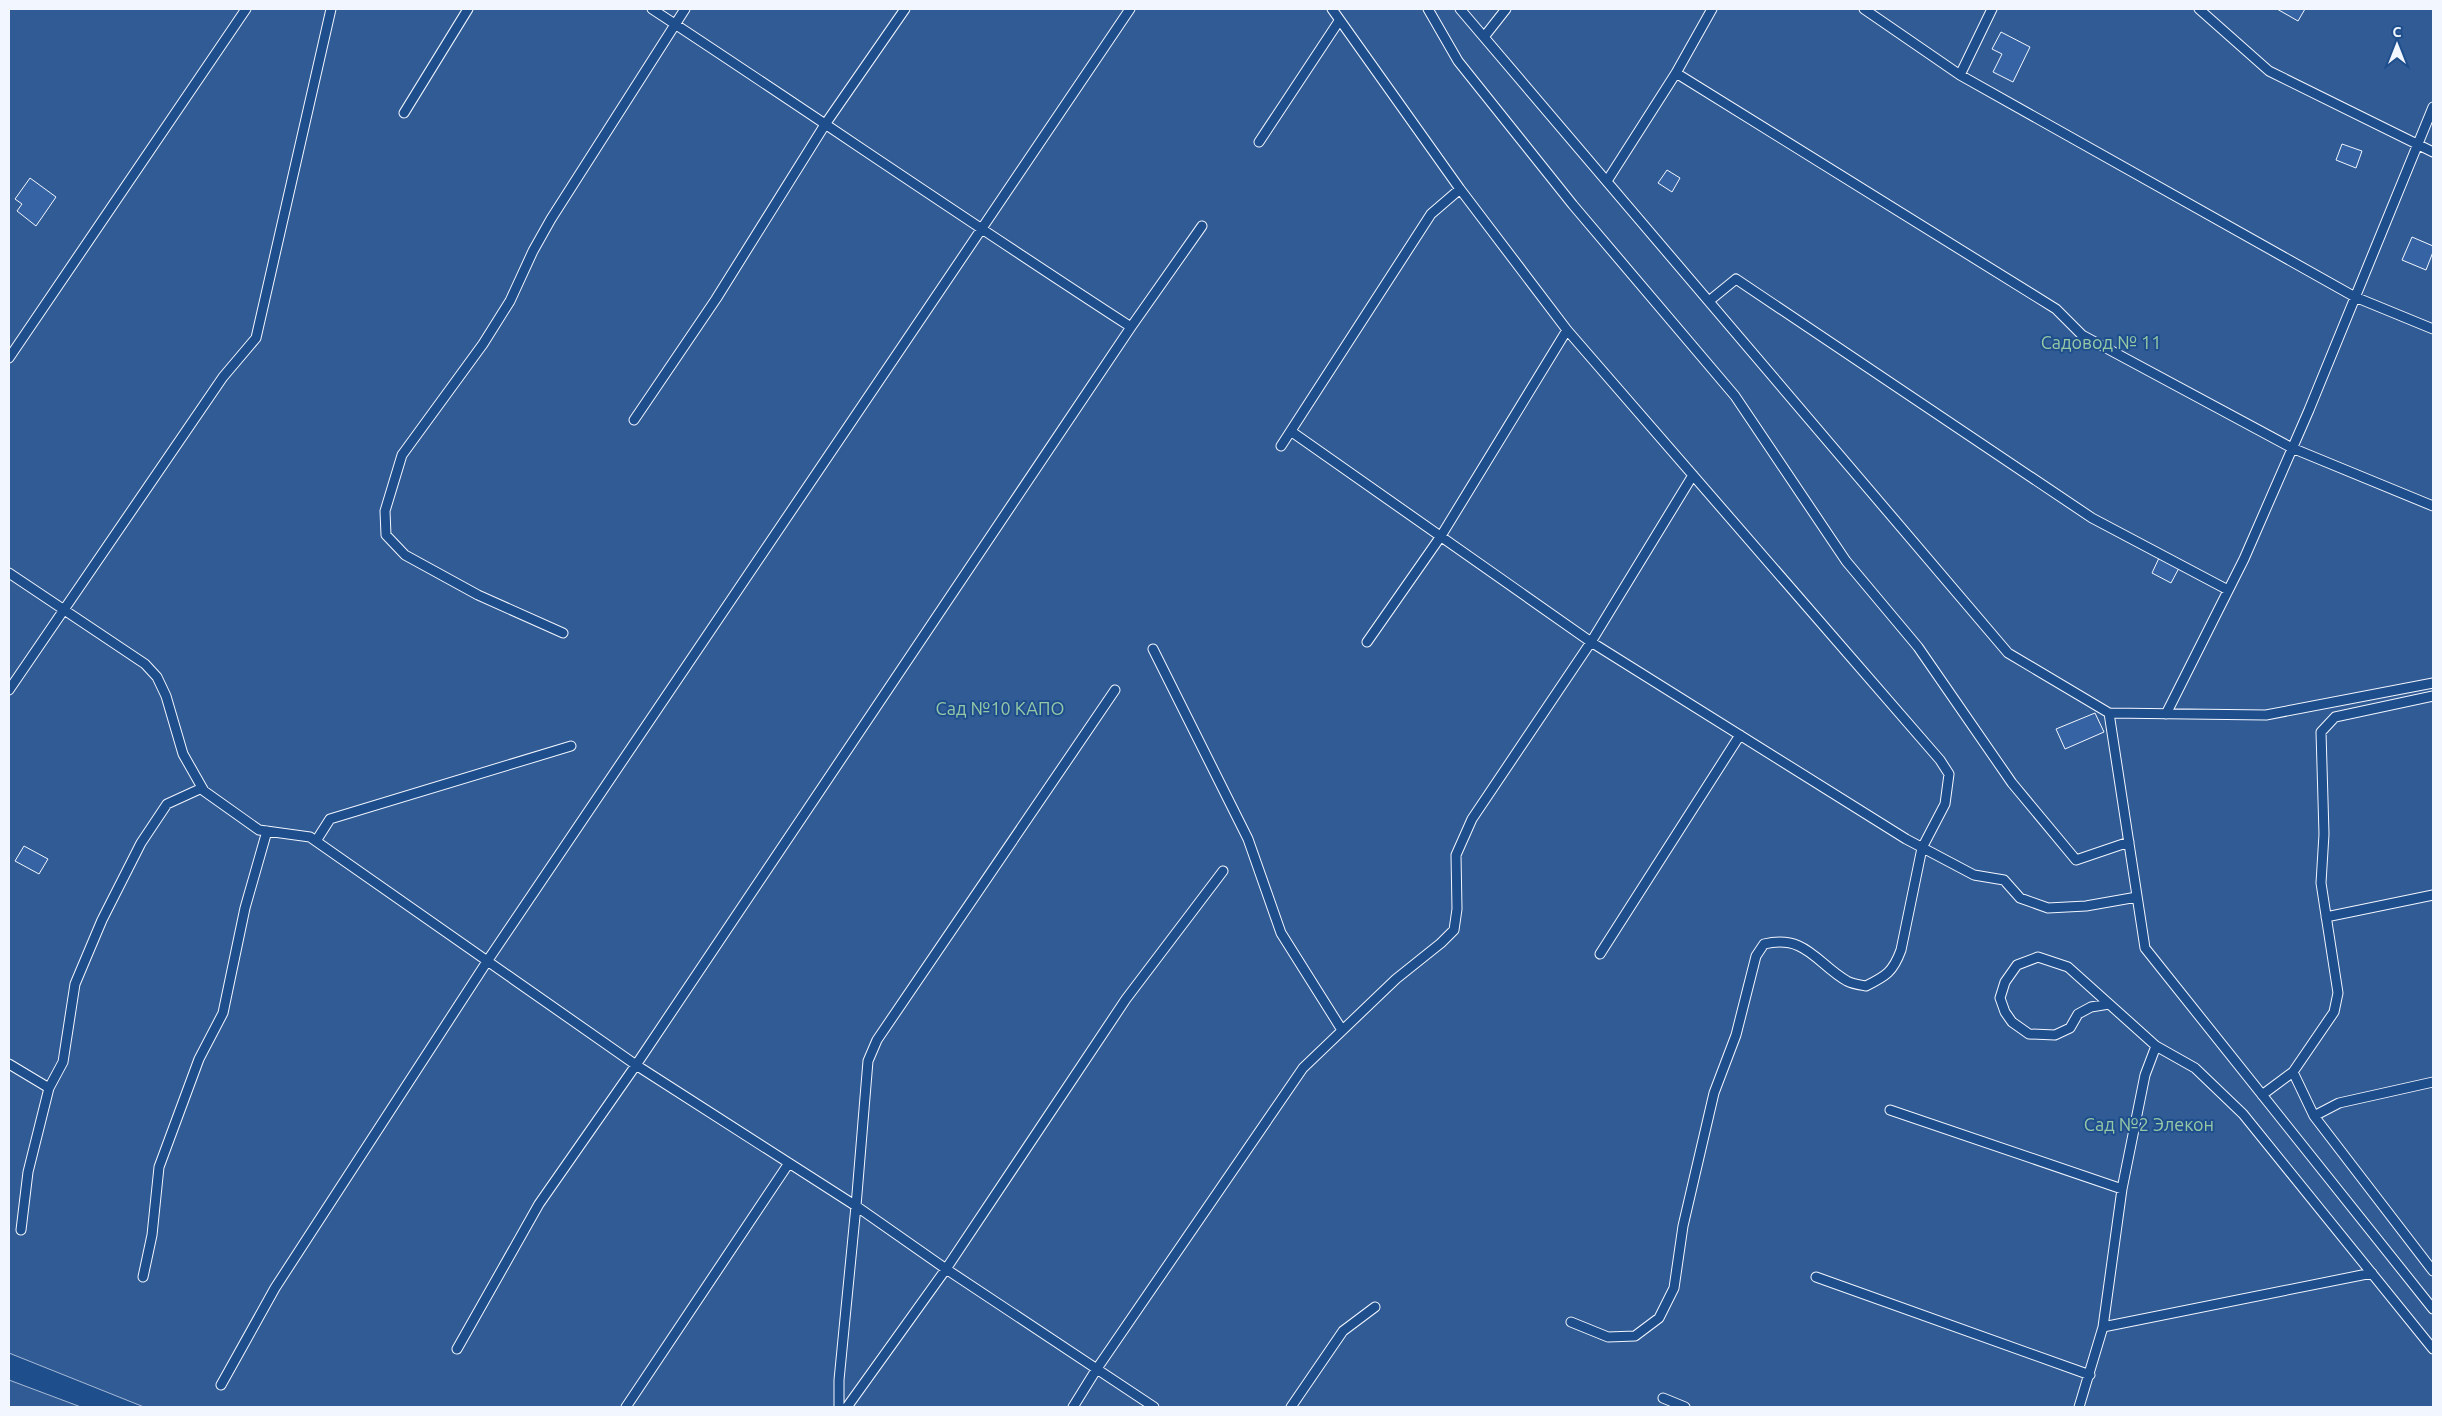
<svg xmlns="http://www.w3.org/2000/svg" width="2442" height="1416" viewBox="0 0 2442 1416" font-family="Ubuntu,sans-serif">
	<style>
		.built { fill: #305b95; stroke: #a8bbd7 }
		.building { fill: #3563a3; stroke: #f2f6ff }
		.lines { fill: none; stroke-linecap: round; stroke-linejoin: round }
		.service-casing { stroke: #f2f6ff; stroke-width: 11 }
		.service { stroke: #1f4e8c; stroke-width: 9 }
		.labels { text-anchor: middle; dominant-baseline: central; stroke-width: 4; stroke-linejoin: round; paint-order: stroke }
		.park-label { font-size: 18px; fill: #97c8a6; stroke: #1f4e8c }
	</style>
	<rect width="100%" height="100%" fill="#1f4e8c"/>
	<path class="built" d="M9 9H2433V1407H144L9 1353Z
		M9 1380 81 1407H9Z"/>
	<path class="building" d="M2277 9H2305L2298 21Z
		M2001 32 2030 47 2013 82 1993 72 2002 54 1992 49Z
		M2342 144 2362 151 2356 168 2336 160Z
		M1667 170 1680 178 1672 192 1658 183Z
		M30 178 56 197 36 226 17 211 22 204 15 199Z
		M2412 237 2433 246V252L2426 270 2402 260Z
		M2159 558 2179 568 2171 583 2152 573Z
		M2095 713 2104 732 2065 749 2056 729Z
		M24 846 48 859 39 874 15 861Z"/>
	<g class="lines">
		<g class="service-casing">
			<path id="service" d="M652 9C812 114 970 223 1131 327
				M1332 9 1460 189 1567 330 1940 760 1949 774 1945 804 1922 848 1901 950C1893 972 1886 976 1866 986 1860 985 1852 984 1847 981 1817 964 1806 934 1764 944L1756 956 1736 1035 1714 1093 1683 1226 1674 1288 1659 1318 1635 1336 1608 1337 1571 1322
				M1428 9 1458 61 1573 205 1735 396 1846 561 1918 647 2012 783 2076 860 2129 842
				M1460 9 2008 653 2109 713 2145 948 2433 1309
				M1864 9 1960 75 2355 297 2433 329
				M2199 9 2269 71 2433 152
				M1484 37 1506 9
				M1676 73 2056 309 2082 335 2292 448 2433 506
				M1960 75 1992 9
				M404 113 468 9
				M1259 142 1339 21
				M1607 181 1676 73 1712 9
				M1709 301 1736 279 2092 518 2228 590
				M9 358 246 9
				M634 420 716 299 826 123 905 9
				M1292 432 1591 642 1906 839 1974 875 2004 880 2020 898 2048 908 2086 906 2137 897
				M1281 446 1431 214 1460 189
				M9 573 145 664 157 677 166 696 183 754 204 791 259 830 310 837 636 1065 856 1206 946 1269 1154 1407
				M563 633 478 595 405 555 386 535 385 511 402 455 483 344 510 301 533 251 551 219 685 9
				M1367 642 1441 536 1567 330
				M1153 649 1248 839 1281 933 1342 1030
				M9 690 223 377 256 338 331 9
				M2109 713 2266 715 2433 683
				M2166 714 2244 559 2309 410 2433 107
				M316 841 330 819 571 746
				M2326 917 2433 895
				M1600 954 1740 735
				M2109 1004 2091 1007 2078 1014 2070 1028 2055 1035 2029 1034 2012 1022 2005 1012 2000 998 2005 982 2017 965 2038 957 2068 967 2156 1046 2195 1068 2243 1114 2433 1349
				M9 1064 49 1088
				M2293 1072 2314 1116 2433 1271
				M2262 1095 2293 1072 2334 1012 2338 993 2321 883 2324 834 2321 732 2335 717 2433 696
				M1890 1110 2122 1189
				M2314 1116 2339 1103 2433 1082
				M21 1230 28 1172 49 1088 63 1062 75 984 102 920 141 843 167 804 202 788
				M143 1277 152 1235 159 1167 199 1059 223 1013 245 908 267 831
				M1816 1277 2090 1375
				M2103 1327 2372 1273
				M457 1349 539 1204 636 1065 1131 327 1202 226
				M221 1385 275 1288 488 960 1130 9
				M1663 1398 1685 1407
				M626 1407 789 1163
				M839 1407V1380L856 1206 868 1061 877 1040 1115 690
				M847 1407 946 1269 1126 999 1223 871
				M1073 1407 1096 1370 1303 1068 1396 979 1441 943 1454 930 1457 909 1456 855 1472 819 1591 642 1693 475
				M1291 1407 1343 1331 1375 1307
				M2079 1407 2103 1327 2122 1189 2145 1075 2156 1046"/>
		</g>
		<use href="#service" class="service"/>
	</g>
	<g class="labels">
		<g class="park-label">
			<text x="2101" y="342">Садовод № 11</text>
			<text x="1000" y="708">Сад №10 КАПО</text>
			<text x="2149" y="1124">Сад №2 Элекон</text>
		</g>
	</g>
	<rect width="2442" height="1416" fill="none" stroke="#f2f6ff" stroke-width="20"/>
	<g transform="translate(2397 45)" stroke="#1f4e8c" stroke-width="4" paint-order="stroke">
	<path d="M0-4L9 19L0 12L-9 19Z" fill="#f2f6ff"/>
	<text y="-8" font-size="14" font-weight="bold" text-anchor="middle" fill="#f2f6ff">С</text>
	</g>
</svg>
